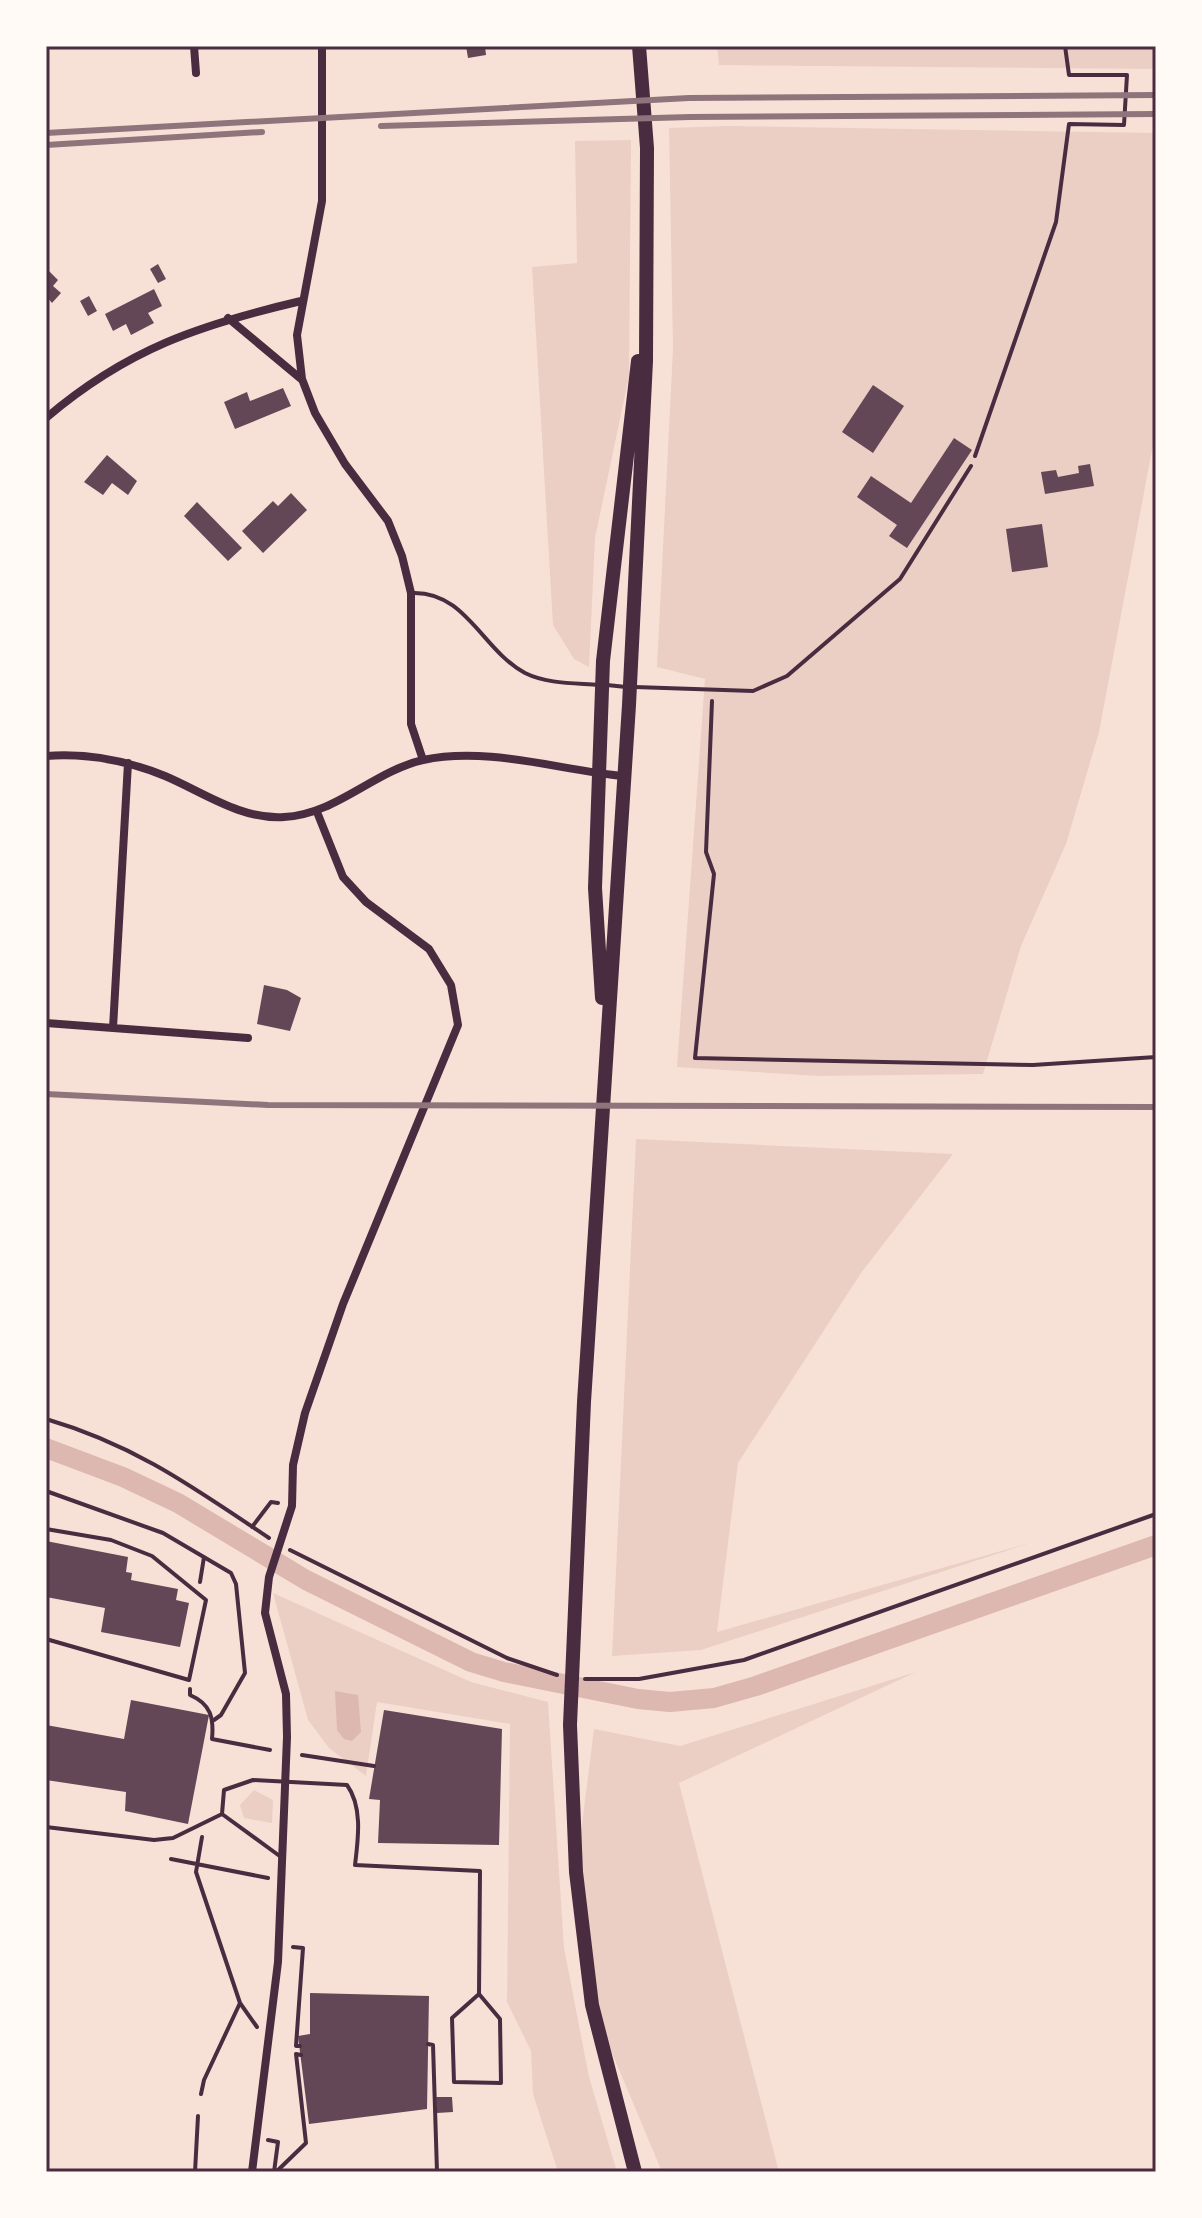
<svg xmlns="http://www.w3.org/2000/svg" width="1202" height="2218" viewBox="0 0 1202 2218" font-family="'Playfair Display',serif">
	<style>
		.green { fill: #ebcfc5 }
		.water { fill: #dcb8b0 }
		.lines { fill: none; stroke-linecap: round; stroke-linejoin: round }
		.canal { stroke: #dcb8b0; stroke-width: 20 }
		.building { fill: #644757 }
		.path { stroke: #4a2c40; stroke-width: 4 }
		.service { stroke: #4a2c40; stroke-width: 4 }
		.minor { stroke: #4a2c40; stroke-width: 8 }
		.primary { stroke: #4a2c40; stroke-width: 14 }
		.rail { stroke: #8f747c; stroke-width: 6 }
		.neatline { fill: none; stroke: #4a2c40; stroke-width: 3 }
	</style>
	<rect width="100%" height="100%" fill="#f7e1d7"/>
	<path class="green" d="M717 46H1156V69L719 65Z
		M727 126 1156 133V429L1099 732 1066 844 1021 946 983 1074 819 1076 677 1067 705 679 657 667 673 349 669 128Z
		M631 140 629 376 595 538 589 667 574 659 553 625 532 267 577 263 575 141Z
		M636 1139 953 1154 861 1273 738 1463 717 1632 1033 1542 701 1650 612 1656Z
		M273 1593 471 1682 548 1702 564 1948 589 2077 617 2172H558L533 2094 531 2051 507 2002 510 1724 377 1702 366 1776 329 1748 308 1720Z
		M916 1672 679 1783 779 2172H662L592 2005 576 1872 594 1729 680 1746Z
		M254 1790 273 1800 272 1823 244 1818 240 1805Z"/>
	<path class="water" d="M335 1691 358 1695 361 1732 352 1741 344 1739 337 1730Z"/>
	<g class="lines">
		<path class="canal" d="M46 1448 123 1477 178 1503 306 1580 471 1662 504 1672 638 1699 670 1702 714 1698 756 1686 1156 1545"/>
	</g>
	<path class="building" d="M466 46H485L486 55 468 58Z
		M158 264 166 279 158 283 150 269Z
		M48 270 58 280 53 286 61 293 52 303 46 296Z
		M154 289 162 306 148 313 154 323 131 335 126 324 113 331 105 314Z
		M89 296 97 311 88 316 80 301Z
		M873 385 904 406 873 453 842 432Z
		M283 388 291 406 235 429 224 402 247 392 250 401Z
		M954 438 972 450 907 548 889 536 897 525 857 497 871 476 911 503Z
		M107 455 137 481 128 495 112 483 103 495 84 482Z
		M1090 464 1094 486 1045 494 1041 472 1056 470 1058 477 1079 473 1078 466Z
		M291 493 307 510 263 553 242 531 273 501 278 506Z
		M197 502 242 548 228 561 184 516Z
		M1042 524 1048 567 1012 572 1006 529Z
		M264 985 287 990 301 998 290 1031 257 1024Z
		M46 1541 128 1557 126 1572 132 1573 131 1580 178 1589 176 1600 189 1603 180 1647 101 1632 105 1608 46 1597Z
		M131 1700 209 1715 188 1824 125 1811 126 1792 46 1780V1725L124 1739Z
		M384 1710 502 1729 499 1845 378 1843 380 1800 369 1799Z
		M310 1993 429 1996 427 2109 309 2124 298 2036 310 2034Z
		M436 2097H452L453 2112 437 2113Z"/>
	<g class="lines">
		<path class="path" d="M975 456 1056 222 1069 124 1124 125 1127 75H1069L1065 46
			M712 701 706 852 714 874 695 1058 1033 1065 1156 1057
			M46 1419C135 1445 193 1487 269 1538
			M46 1491 163 1533 231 1573 236 1584 245 1673 221 1715 214 1720
			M252 1527 271 1502 278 1503
			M290 1550 507 1658 557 1675
			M200 1582 204 1557
			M585 1679H639L744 1660 1156 1514
			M190 1689V1695C211 1704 214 1718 212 1739L270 1750
			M302 1755 374 1766
			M202 1837 196 1872 240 2003 257 2027
			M171 1859 268 1878
			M293 1947 303 1948 296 2046H300
			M428 2044 433 2045 437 2172
			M201 2094 204 2080 240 2003
			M268 2140 278 2142 274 2172
			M195 2172 198 2116
			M276 2172 306 2143 296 2054 301 2055"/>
		<path class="service" d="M412 593C466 591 482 650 525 673 547 684 575 683 599 685
			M607 685 626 687
			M635 687 753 691 787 676 900 579 971 466
			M46 1529 111 1540 152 1556 206 1600 189 1680 46 1639
			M222 1814 224 1790 253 1780 347 1785C363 1807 358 1840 355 1865L480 1871 479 1994 500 2019 501 2083 454 2082 452 2018 479 1994
			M222 1814 281 1857
			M46 1827 154 1840 173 1838 222 1814"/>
		<path class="minor" d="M194 46 196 73
			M322 46V201L297 335 302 379 315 413 345 464 388 521 402 556 411 593V724L423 760
			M228 318 301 379
			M46 418C127 349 199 325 301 301
			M46 756C87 753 126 760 165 776 203 792 241 820 284 817 335 815 374 771 423 760 487 746 559 770 623 776
			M46 1023 113 1028 128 763
			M113 1028 248 1038
			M252 2172 278 1962 287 1737 286 1694 265 1613 269 1577 292 1506 293 1465 305 1413 343 1304 458 1025 451 985 429 949 366 902 343 877 317 812"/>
		<path class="primary" d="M602 998 595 888 603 661 638 361
			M635 2172 592 2005 576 1872 570 1725 584 1402 629 705 646 361 647 148 639 46"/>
		<path class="rail" d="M381 126 690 117 1156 114
			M46 133 689 98 1156 95
			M46 145 262 132
			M46 1094 268 1105 1156 1107"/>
	</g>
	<rect width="1202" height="2218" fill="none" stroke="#fffaf5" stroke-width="96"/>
	<rect x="48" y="48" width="1106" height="2122" class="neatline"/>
</svg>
